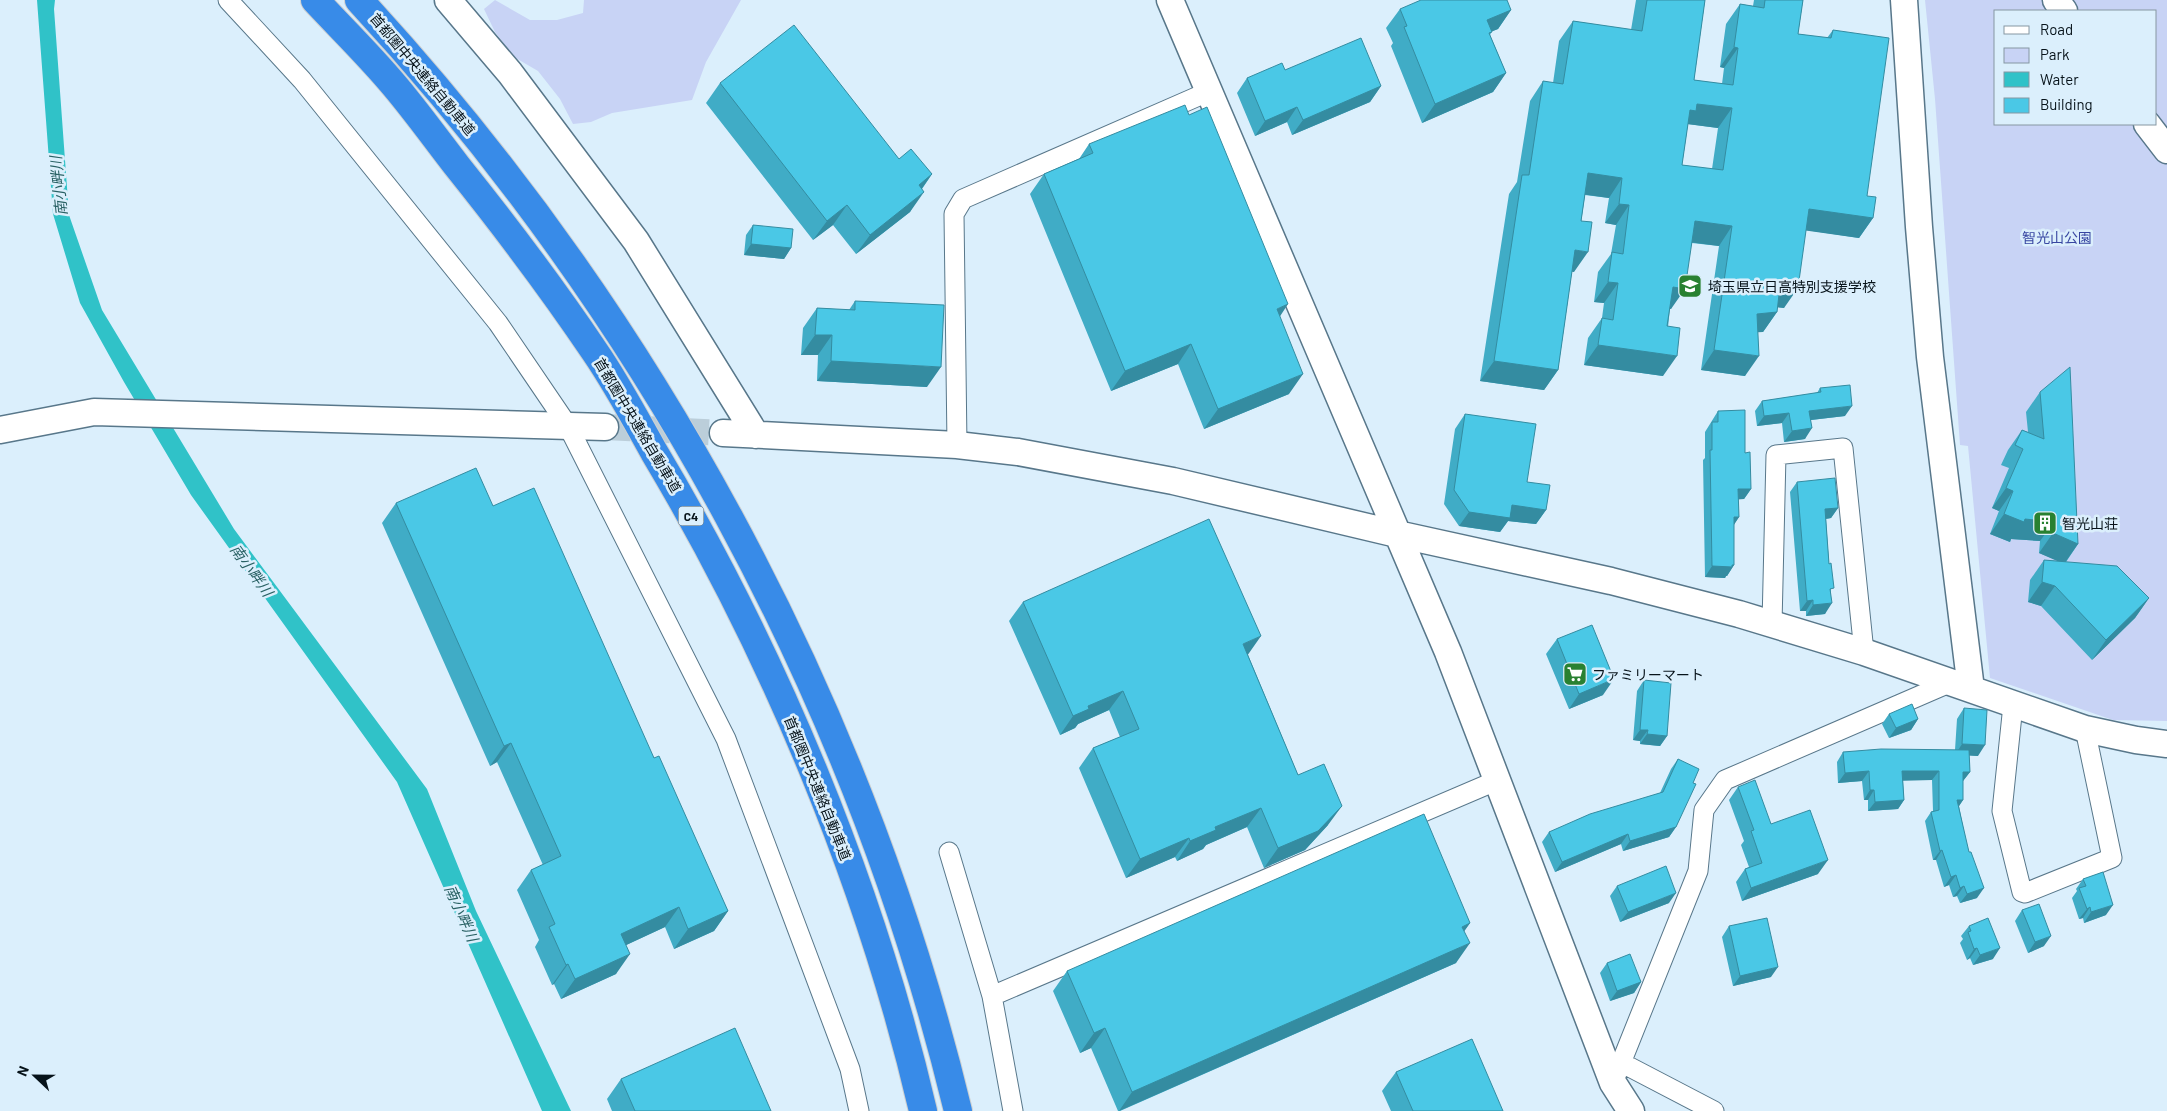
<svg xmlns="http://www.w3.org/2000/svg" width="2167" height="1111" viewBox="0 0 2167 1111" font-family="Barlow,'Noto Sans JP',sans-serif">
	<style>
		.green { fill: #c8d3f5; fill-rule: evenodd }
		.water { fill: #30c2c8 }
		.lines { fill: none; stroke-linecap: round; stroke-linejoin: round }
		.secondary-tunnel { stroke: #bbceda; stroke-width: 26; stroke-dasharray: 26 13; stroke-linecap: butt }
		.street-casing { stroke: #58778a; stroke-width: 21 }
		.secondary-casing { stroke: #58778a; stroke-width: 29 }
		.highway-casing { stroke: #cdd0d1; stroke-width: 30 }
		.street { stroke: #fff; stroke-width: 19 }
		.secondary { stroke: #fff; stroke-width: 26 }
		.highway { stroke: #388be8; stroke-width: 28 }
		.wall { fill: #40acc6; fill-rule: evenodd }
		.shaded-wall { fill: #348ca1 }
		.building { fill: #4ac8e6; stroke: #348ca1; fill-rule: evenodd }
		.labels { text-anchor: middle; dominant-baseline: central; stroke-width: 5; stroke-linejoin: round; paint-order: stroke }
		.shield { fill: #dbeffc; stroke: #47555e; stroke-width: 1 }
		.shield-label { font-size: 12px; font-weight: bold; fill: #07131a }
		.street-label { font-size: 14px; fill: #07131a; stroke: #dbeffc }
		.park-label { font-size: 14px; fill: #3746a1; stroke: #dbeffc }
		.poi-label { font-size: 14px; fill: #07131a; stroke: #dbeffc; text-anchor: start }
		.water-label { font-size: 15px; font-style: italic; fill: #296164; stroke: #dbeffc }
	</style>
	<rect width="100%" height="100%" fill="#dbeffc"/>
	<path class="green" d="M495 0 530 20H557L583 13 584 0H741L706 62 692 100 612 113 591 122 573 124 560 99 538 71 514 57 495 32 484 9Z
		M1925 0H2167V721L2113 720 1990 678 1968 446 1960 445 1935 99ZM1996 11H2156V124H1996Z"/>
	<path class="water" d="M37 0H55L54 9 69 215 102 310 234 529 427 789 476 911 571 1111H542L397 782 191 495 124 382 80 303 53 214Z"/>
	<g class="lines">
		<path class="secondary-tunnel" d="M605 427 723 433"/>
		<g class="street-casing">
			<path id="street" d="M228 0 302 80 498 323 568 426 726 739 850 1069 859 1111
				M957 445 954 214 963 199 1210 91
				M1772 624 1776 455 1843 448 1864 652
				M2013 705 2002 811 2022 892 2025 893 2112 858 2085 729
				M949 852 992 996 1013 1111
				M992 996 1498 780
				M1622 1063 1714 1111
				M1613 1083 1698 871 1704 810 1725 780 1949 683"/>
		</g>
		<g class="secondary-casing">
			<path id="secondary" d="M448 0 510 73 636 241 756 435
				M1170 0 1448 652 1613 1083 1631 1111
				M1904 0 1919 227 1930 357 1971 689
				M2056 0 2064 11
				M2147 124 2167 150
				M0 430 94 412 605 427
				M723 433 957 445 1018 452 1173 481 1397 534 1611 581 1739 614 1864 652 2085 729 2136 740 2167 744"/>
		</g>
		<g class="highway-casing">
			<path id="highway" d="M315 0C341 28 369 55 394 85 416 111 436 139 457 166 505 226 552 288 595 352 617 384 635 418 654 452 774 653 870 883 923 1111
				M359 0C647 312 858 697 958 1111"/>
		</g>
		<use href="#street" class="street"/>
		<use href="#secondary" class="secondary"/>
		<use href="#highway" class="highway"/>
	</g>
	<path class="wall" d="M1636 0H1705L1694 80 1722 84 1724 68 1720 67 1726 24 1740 4 1753 6 1754 0H1803L1798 34 1827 38 1833 30 1867 196 1873 218 1859 238 1806 230 1784 308 1777 307V312L1763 332H1758L1745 376 1701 370 1719 246 1692 243 1671 309 1670 308 1663 376 1584 365 1588 338 1602 318 1604 303 1594 302 1598 272 1611 254 1616 225 1605 223 1609 198 1585 195 1574 272 1572 271 1558 370 1544 390 1480 381 1509 194 1517 182 1530 101 1543 81 1553 83 1559 41 1573 21 1631 30ZM1688 124 1718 128 1712 169 1682 165Z
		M1400 9 1511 10 1498 29 1492 31 1490 35 1506 73 1493 92 1422 123 1391 46 1393 43 1386 28Z
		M1285 70 1381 86 1370 102 1292 135 1287 122 1255 136 1237 93 1247 78Z
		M720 83 899 159 932 174 922 189 910 212 856 254 833 225 813 240 706 103Z
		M1089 144 1280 317 1289 394 1204 429 1178 364 1111 391 1030 194 1044 174 1079 159Z
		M753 225 791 248 784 259 744 255 746 235Z
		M855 301 927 387 817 381 818 355H801L803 328 817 308 849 310Z
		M1820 388 1845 416 1811 420 1805 439 1784 442 1782 423 1757 426 1755 411 1762 401 1817 393Z
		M2040 392 2078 544 2066 562 2149 598 2135 618 2092 660 2041 606 2028 602 2030 580 2044 560 2059 561 2039 553 2040 541 2011 539 2010 542 1990 534 1999 511 1992 508 2009 468 2001 465 2008 450 2022 430 2028 432 2026 412Z
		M1718 411 1745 453 1751 489 1744 499H1738L1739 517 1734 524V565L1727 576H1726L1725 578 1705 577 1703 460 1705 458V432Z
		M1465 414 1527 482 1546 510 1536 524 1508 521 1500 532 1459 526 1444 504 1455 429Z
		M1797 482 1838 508 1831 518 1826 519 1831 593 1825 614 1806 616V611H1800L1790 492Z
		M396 503 493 506 654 758 728 911 714 931 674 949 665 927 626 945 616 974 561 999 554 984 552 985 535 947 539 940 517 890 531 870 543 865 497 762 490 766 382 523Z
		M1023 602 1248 655 1298 775 1328 825 1305 850 1264 868 1247 827 1206 845 1203 849 1177 861 1175 857 1126 878 1079 768 1093 748 1120 737 1109 710 1078 724 1075 728 1060 735 1009 621Z
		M1557 639 1603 695 1569 709 1546 654Z
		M1644 680 1667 736 1660 746 1640 744V741L1633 740 1637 691Z
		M1964 708 1978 756 1969 755 1970 772 1963 781V800L1959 806 1977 898 1960 903 1957 896 1953 897 1949 885 1944 887 1936 860H1933L1925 821 1931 812 1933 811 1932 780H1903L1904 800 1898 809 1868 811V800H1864L1862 781 1838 783 1837 762 1843 752 1955 750 1957 719Z
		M1889 714 1918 719 1911 730 1889 738 1882 724Z
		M1678 759 1693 783 1676 827 1669 837 1623 851 1621 844 1555 872 1542 842 1549 832 1660 793 1671 769Z
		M1738 787 1771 824 1818 874 1742 901 1736 882 1745 869 1749 867 1741 845 1744 841 1729 800Z
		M2083 879 2106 915 2084 923 2083 918 2079 919 2072 898 2077 891 2076 889Z
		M1617 886 1669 903 1620 922 1610 896Z
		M2022 910 2044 946 2028 953 2015 921Z
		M1470 923 1464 931 1456 963 1120 1111H1118L1091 1048 1080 1053 1053 991 1067 971Z
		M1729 926 1771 977 1733 986 1722 937Z
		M1969 926 1993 959 1973 965 1970 958 1967 960 1960 943 1963 939 1961 936Z
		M1607 963 1641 982 1634 993 1610 1001 1600 973Z
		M1396 1072 1503 1111H1391L1382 1091Z
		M621 1079 771 1111H612L607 1099Z"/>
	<path class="shaded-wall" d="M1511 10 1498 29 1474 39 1487 20Z
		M1734 47 1738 48 1724 68 1720 67Z
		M1506 73 1493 92 1422 123 1435 104Z
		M1381 86 1370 102 1292 135 1303 120Z
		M1697 104 1732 108 1718 128 1687 124 1690 110Z
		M1297 107 1287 122 1255 136 1265 121Z
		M1588 173 1622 178 1609 198 1574 193Z
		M932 174 918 194 919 185Z
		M924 192 910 212 856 254 870 235Z
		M1619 204 1629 205 1616 225 1605 223Z
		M847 205 833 225 813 240 827 221Z
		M1809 209 1873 218 1859 238 1795 229Z
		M1695 221 1732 226 1719 246 1681 241Z
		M751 244 791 248 784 259 744 255Z
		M1575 250 1588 252 1574 272 1561 270Z
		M1608 282 1618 283 1604 303 1594 302Z
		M1780 286 1798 288 1784 308 1766 306Z
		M1673 287 1685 289 1671 309 1659 307Z
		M1288 304 1275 324 1277 309Z
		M1777 312 1763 332 1743 333 1757 314Z
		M815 335H832L818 355H801Z
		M1191 344 1178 364 1111 391 1125 371Z
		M1598 345 1677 356 1663 376 1584 365Z
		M1714 350 1759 356 1745 376 1701 370Z
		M831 361 941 367 927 387 817 381Z
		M1494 361 1558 370 1544 390 1480 381Z
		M1303 374 1289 394 1204 429 1218 409Z
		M1852 406 1845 416 1802 421 1809 411Z
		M1789 413 1782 423 1757 426 1764 416Z
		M1812 428 1805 439 1784 442 1792 431Z
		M2006 488 2013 491 1999 511 1992 508Z
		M1738 489H1751L1744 499 1731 500Z
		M1512 505 1546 510 1536 524 1508 521 1500 532 1459 526 1469 512Z
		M1838 508 1831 518 1818 520 1825 509Z
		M2004 514 2054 522 2040 541 2011 539 2010 542 1990 534Z
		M1734 517H1739L1732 528Z
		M2053 533 2078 544 2064 564 2039 553Z
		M1734 565 1727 576H1726L1725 578 1705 577 1712 566Z
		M2042 582 2055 586 2041 606 2028 602Z
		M2149 598 2135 618 2092 660 2106 640Z
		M1813 600 1806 611H1800L1807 601Z
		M1832 603 1825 614 1806 616 1813 605Z
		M1261 636 1247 656 1243 644Z
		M1614 679 1603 695 1569 709 1579 694Z
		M1123 691 1109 710 1078 724 1075 728 1060 735 1073 716 1088 706Z
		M1918 719 1911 730 1889 738 1896 728Z
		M1640 730H1648L1640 741 1633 740Z
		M1647 734 1667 736 1660 746 1640 744Z
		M511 743 497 762 490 766 504 746Z
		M1962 744 1985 745 1978 756 1955 755Z
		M1869 771 1862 781 1838 783 1845 773Z
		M1902 771H1939L1932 780 1895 781Z
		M1963 772H1970L1963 781Z
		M1870 790H1874L1868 800H1864Z
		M1904 800 1898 809 1868 811 1875 802Z
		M1957 800H1963L1957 809Z
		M1342 806 1328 825 1305 850 1264 868 1278 848Z
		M1261 808 1247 827 1206 845 1203 849 1177 861 1190 841 1215 827Z
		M1676 827 1669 837 1623 851 1630 841Z
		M1628 834 1621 844 1555 872 1562 862Z
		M1189 838 1175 857 1126 878 1140 859Z
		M1942 850 1936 860H1933L1940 851Z
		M1828 860 1818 874 1742 901 1751 888Z
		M1956 875 1949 885 1944 887 1951 877Z
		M1964 886 1957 896 1953 897 1960 888Z
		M1984 888 1977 898 1960 903 1967 894Z
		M1676 893 1669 903 1620 922 1628 912Z
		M2113 905 2106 915 2084 923 2091 912Z
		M679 907 665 927 607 954 621 934Z
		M2090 907 2083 918 2079 919 2087 909Z
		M728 911 714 931 674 949 688 929Z
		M1470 923 1456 943 1462 927Z
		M2051 936 2044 946 2028 953 2035 942Z
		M1470 943 1456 963 1119 1111 1132 1092Z
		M1977 948 1970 958 1967 960 1974 949Z
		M2000 948 1993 959 1973 965 1980 955Z
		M630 954 616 974 561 999 575 979Z
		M568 964 554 984 552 985 566 965Z
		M1778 967 1771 977 1733 986 1740 976Z
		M1641 982 1634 993 1610 1001 1617 991Z
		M1105 1028 1091 1048 1080 1053 1094 1033Z"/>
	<path class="building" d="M1421 0H1507L1511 10 1487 20 1492 32 1489 33 1506 73 1435 104 1404 27 1407 26 1400 9Z
		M1647 0H1705L1694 80 1733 85 1738 48 1734 47 1740 4 1764 8 1765 0H1803L1798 34 1831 38 1833 30 1889 38 1867 196 1876 197 1873 218 1809 209 1798 288 1780 286 1777 312 1757 314 1759 356 1714 350 1732 226 1695 221 1685 289 1673 287 1667 326 1680 328 1677 356 1598 345 1602 318 1613 320 1618 283 1608 282 1612 252 1623 254 1629 205 1619 204 1622 178 1588 173 1581 221 1592 222 1588 252 1575 250 1558 370 1494 361 1522 175H1529L1543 81 1563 84 1573 21 1642 31ZM1697 104 1732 108 1723 170 1682 165 1690 110 1696 111Z
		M794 25 899 159 911 149 932 174 919 185 924 192 870 235 847 205 827 221 720 83Z
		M1361 38 1381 86 1303 120 1297 107 1265 121 1247 78 1282 63 1285 70Z
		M1185 105 1189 115 1207 107 1288 304 1277 309 1303 374 1218 409 1191 344 1125 371 1044 174 1093 153 1089 144Z
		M753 225 793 229 791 248 751 244Z
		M855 301 944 305 941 367 831 361 832 335H815L817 308 855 310Z
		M2070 367 2078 544 2053 533 2054 522 2025 519 2024 522 2004 514 2013 491 2006 488 2023 449 2015 445 2022 430 2044 439 2040 392Z
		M1850 385 1852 406 1809 411 1812 428 1792 431 1789 413 1764 416 1762 401 1821 392 1820 388Z
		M1745 410V453L1750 452 1751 489H1738L1739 517H1734V565H1732V567L1712 566 1710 450H1712V422H1718V411Z
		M1465 414 1536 424 1527 482 1550 485 1546 510 1512 505 1510 518 1469 512 1454 490Z
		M476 468 493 506 534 488 654 758 659 756 728 911 688 929 679 907 621 934 630 954 575 979 568 964 566 965 549 927 555 924 531 870 561 856 511 743 504 746 396 503Z
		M1835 478 1838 508 1825 509 1829 564 1831 563 1834 588 1830 589 1832 603 1813 605V600L1807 601 1797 482Z
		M1209 519 1261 636 1243 644 1298 775 1324 764 1342 806 1318 831 1278 848 1261 808 1215 827 1216 830 1190 841 1189 838 1140 859 1093 748 1139 729 1123 691 1088 706 1089 709 1073 716 1023 602Z
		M2044 560 2117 566 2149 598 2106 640 2055 586 2042 582Z
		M1592 625 1614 679 1579 694 1557 639Z
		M1644 680 1671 683 1667 736 1647 734 1648 730H1640Z
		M1912 704 1918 719 1896 728 1889 714Z
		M1964 708 1987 710 1985 745 1962 744Z
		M1881 749 1969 750 1970 772H1963V800H1957L1969 852H1971L1984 888 1967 894 1964 886 1960 888 1956 875 1951 877 1942 850 1940 851 1931 812 1939 810V771H1902L1904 800 1875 802 1874 790H1870L1869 771 1845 773 1843 752Z
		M1678 759 1699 769 1693 783 1696 784 1676 827 1630 841 1628 834 1562 862 1549 832 1590 814 1663 792Z
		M1755 780 1771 824 1810 810 1828 860 1751 888 1745 869 1762 863 1751 831 1754 830 1738 787Z
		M1424 814 1470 923 1462 927 1470 943 1132 1092 1105 1028 1094 1033 1067 971Z
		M1666 866 1676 893 1628 912 1617 886Z
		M2103 872 2113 905 2091 912 2090 907 2087 909 2079 888 2086 886 2083 879Z
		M2039 904 2051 936 2035 942 2022 910Z
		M1767 918 1778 967 1740 976 1729 926Z
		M1988 918 2000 948 1980 955 1977 948 1974 949 1968 932 1971 931 1969 926Z
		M1630 954 1641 982 1617 991 1607 963Z
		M735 1028 771 1111H635L621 1079Z
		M1472 1039 1503 1111H1413L1396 1072Z"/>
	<defs>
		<g id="school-square" transform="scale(1.25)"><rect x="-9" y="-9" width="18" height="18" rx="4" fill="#298131" stroke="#dbeffc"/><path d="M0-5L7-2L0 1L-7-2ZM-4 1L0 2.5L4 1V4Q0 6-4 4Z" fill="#fff"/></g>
		<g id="building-square" transform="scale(1.25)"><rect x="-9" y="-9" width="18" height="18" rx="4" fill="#298131" stroke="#dbeffc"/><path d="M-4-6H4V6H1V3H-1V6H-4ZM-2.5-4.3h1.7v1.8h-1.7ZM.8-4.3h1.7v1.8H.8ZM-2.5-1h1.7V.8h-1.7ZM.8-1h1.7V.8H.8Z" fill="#fff"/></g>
		<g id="supermarket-square" transform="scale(1.25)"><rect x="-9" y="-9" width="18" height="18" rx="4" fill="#298131" stroke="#dbeffc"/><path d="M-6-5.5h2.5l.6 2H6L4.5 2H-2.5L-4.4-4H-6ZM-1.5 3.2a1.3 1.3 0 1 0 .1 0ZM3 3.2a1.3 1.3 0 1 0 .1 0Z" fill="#fff"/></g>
	</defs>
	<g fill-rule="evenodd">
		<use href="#school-square" x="1690" y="286"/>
		<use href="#building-square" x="2045" y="523"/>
		<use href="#supermarket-square" x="1575" y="674"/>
	</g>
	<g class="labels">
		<rect class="shield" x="678.5" y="506.5" width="25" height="19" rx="4"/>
		<g class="shield-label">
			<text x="691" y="516">C4</text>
		</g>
		<g class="street-label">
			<text transform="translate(423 74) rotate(50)">首都圏中央連絡自動車道</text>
			<text transform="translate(638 425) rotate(59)">首都圏中央連絡自動車道</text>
			<text transform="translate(818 788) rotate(68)">首都圏中央連絡自動車道</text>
		</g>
		<g class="park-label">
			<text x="2057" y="237">智光山公園</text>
		</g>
		<g class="poi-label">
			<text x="1708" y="286">埼玉県立日高特別支援学校</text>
			<text x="2062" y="523">智光山荘</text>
			<text x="1592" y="674">ファミリーマート</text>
		</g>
		<g class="water-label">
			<text transform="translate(58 186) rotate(-96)">南小畔川</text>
			<text transform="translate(252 570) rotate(54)">南小畔川</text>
			<text transform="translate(462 913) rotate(66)">南小畔川</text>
		</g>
	</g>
	<rect x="1994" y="10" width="162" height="115" fill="#dbeffc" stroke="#8697a2"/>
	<rect x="2004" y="26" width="25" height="8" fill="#ffffff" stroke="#8697a2"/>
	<text x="2040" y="35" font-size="15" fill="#07131a">Road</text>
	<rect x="2004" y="48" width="25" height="15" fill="#c8d3f5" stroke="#8697a2"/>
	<text x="2040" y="60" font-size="15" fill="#07131a">Park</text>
	<rect x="2004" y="72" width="25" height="15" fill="#30c2c8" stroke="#8697a2"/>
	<text x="2040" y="85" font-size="15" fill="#07131a">Water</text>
	<rect x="2004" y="98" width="25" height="15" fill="#4ac8e6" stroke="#8697a2"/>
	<text x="2040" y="110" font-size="15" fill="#07131a">Building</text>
	<g transform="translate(35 1076) rotate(292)" stroke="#dbeffc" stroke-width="4" paint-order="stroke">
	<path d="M0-4L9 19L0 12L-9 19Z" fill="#07131a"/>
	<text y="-8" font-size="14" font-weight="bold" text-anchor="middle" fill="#07131a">N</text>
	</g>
</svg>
